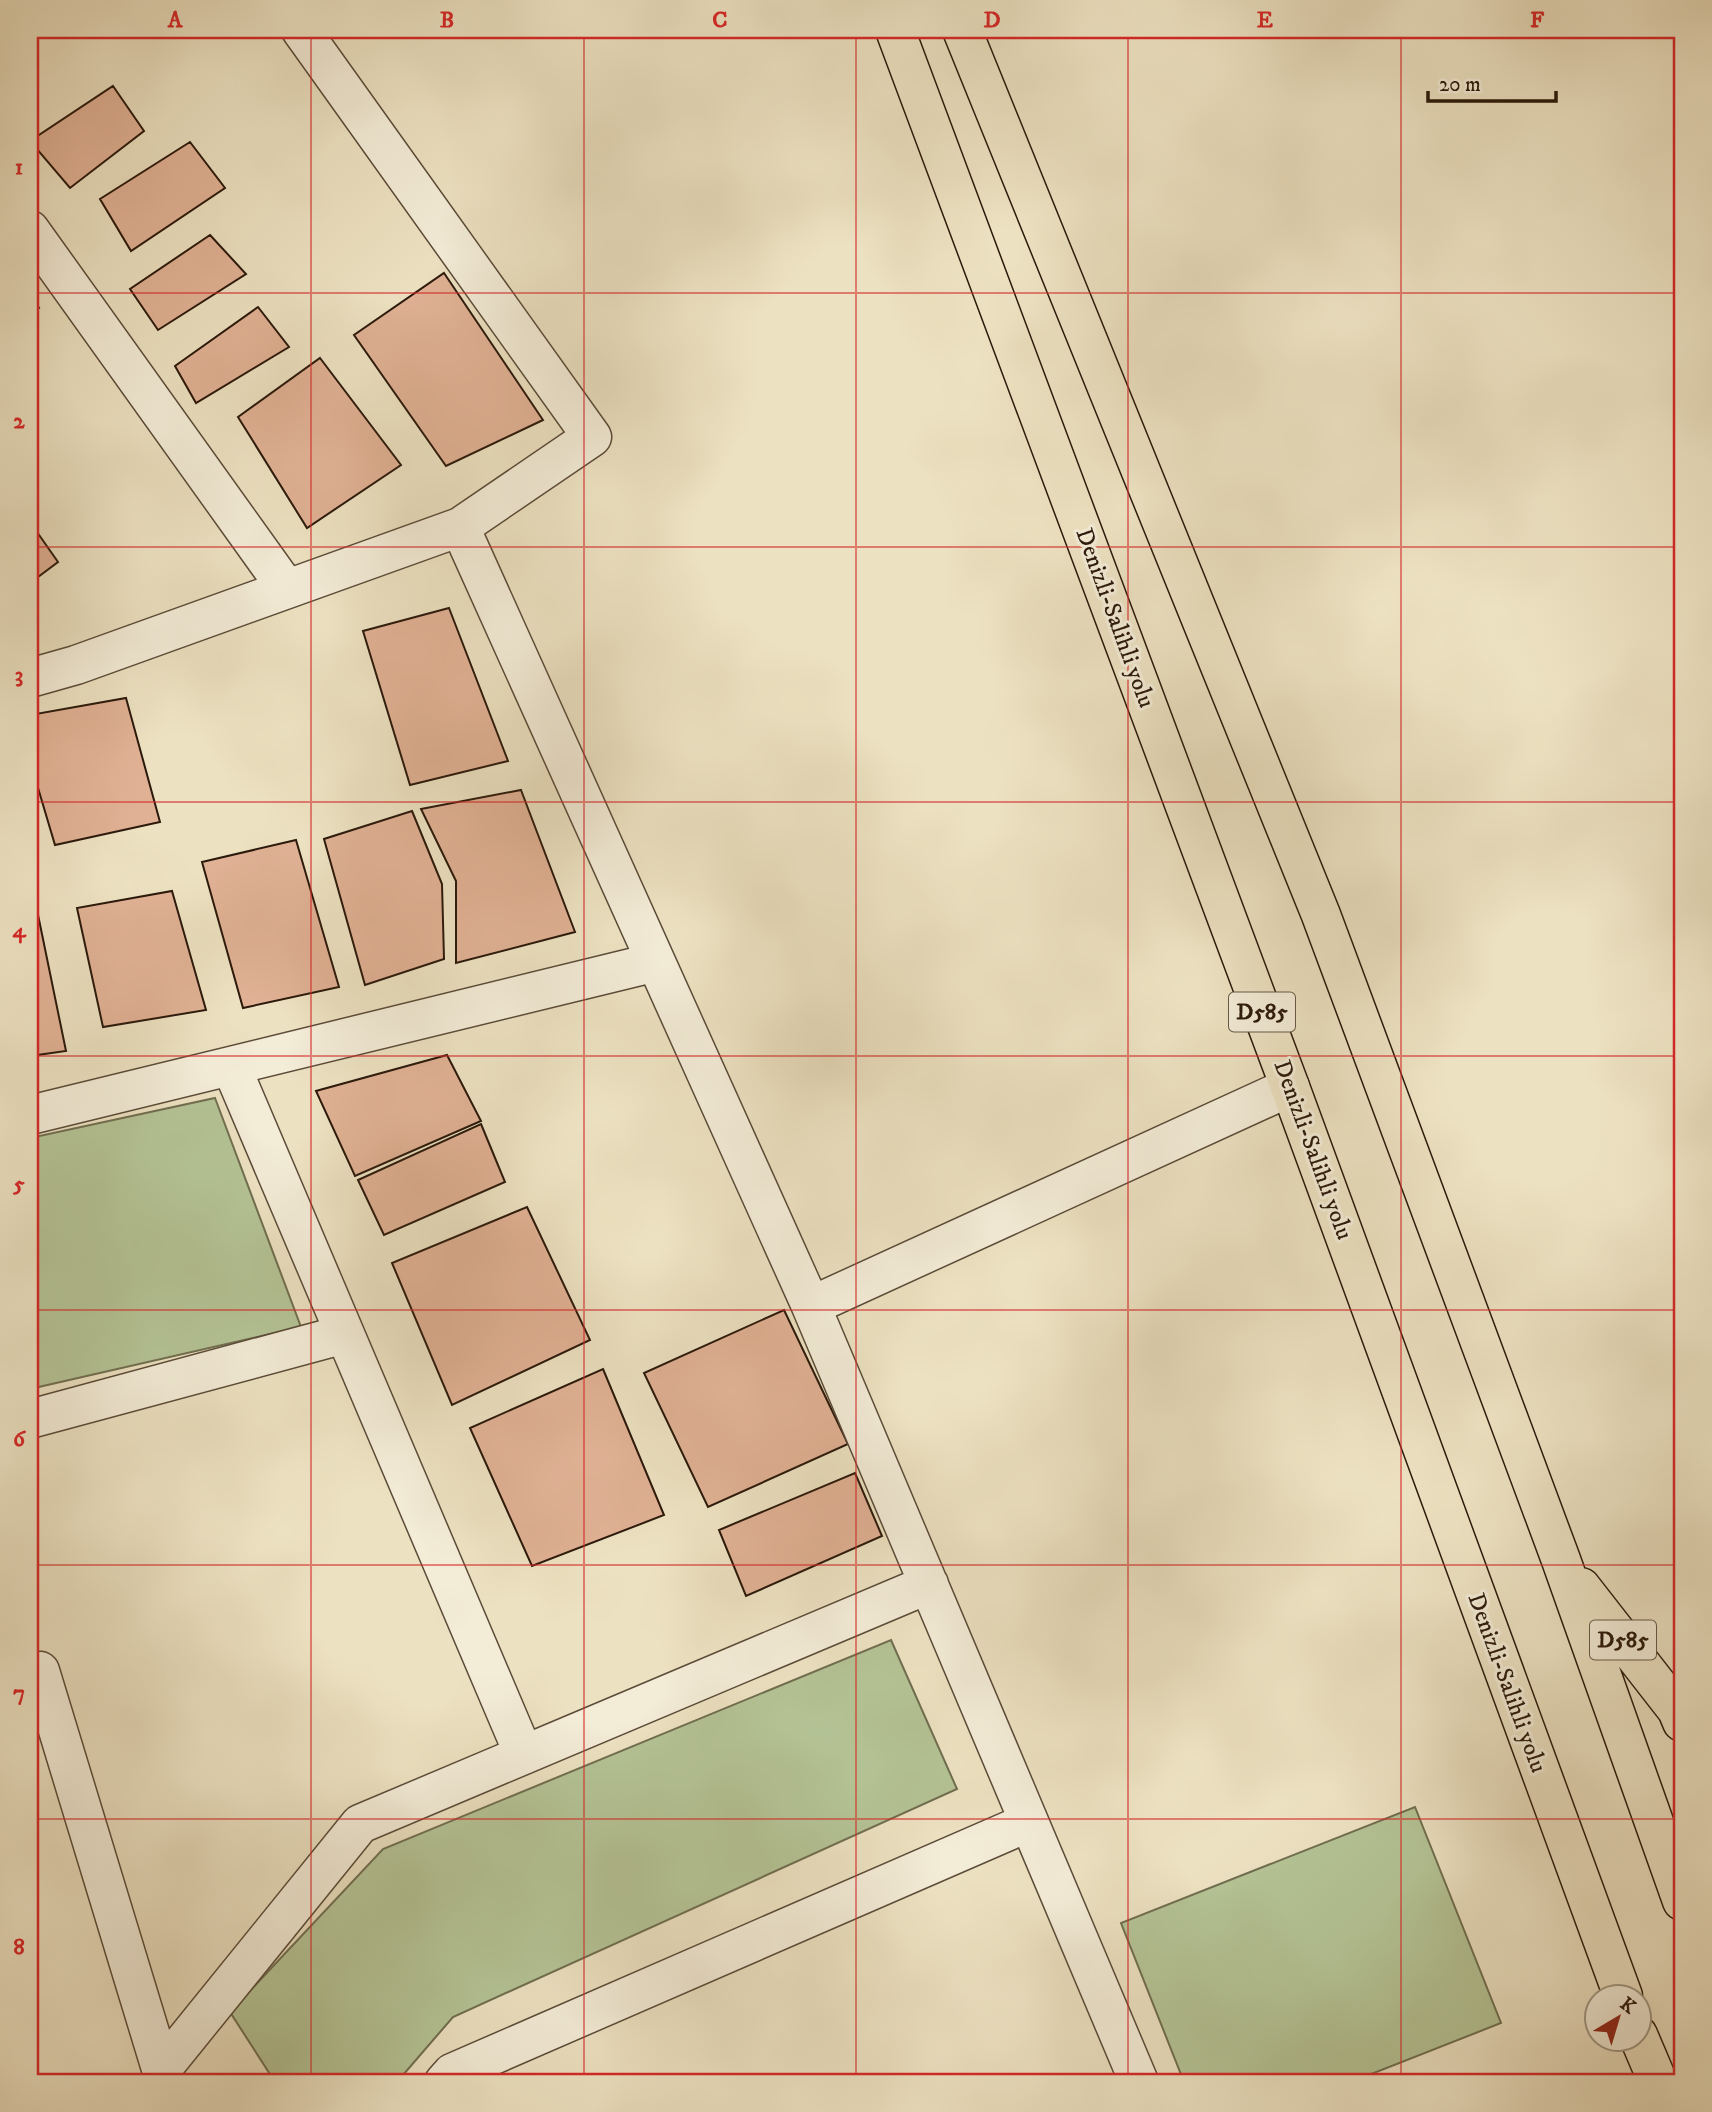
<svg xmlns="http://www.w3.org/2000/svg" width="1712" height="2112" viewBox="0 0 1712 2112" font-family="'IM FELL DW Pica',serif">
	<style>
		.green { fill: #b4c395; stroke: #706e50; stroke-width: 2 }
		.building { fill: #e0b194; stroke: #2b190b; stroke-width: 2 }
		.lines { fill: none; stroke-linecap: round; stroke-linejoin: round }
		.street-casing { stroke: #5b4b38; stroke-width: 41 }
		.highway-casing { stroke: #2b190b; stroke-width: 41 }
		.street { stroke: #f3ecd7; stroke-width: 38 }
		.highway { stroke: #ece1c1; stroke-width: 38 }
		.grid { fill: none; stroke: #d62828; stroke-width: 2; stroke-opacity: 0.55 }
		.labels { text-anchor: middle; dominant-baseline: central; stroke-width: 6; stroke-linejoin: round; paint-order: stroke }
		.shield { fill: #f3ecd7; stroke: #675848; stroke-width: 2 }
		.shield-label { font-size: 23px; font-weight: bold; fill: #2b190b }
		.street-label { font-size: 24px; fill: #2b190b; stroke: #f3ecd7 }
		.neatline { fill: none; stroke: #d62828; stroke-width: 2.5 }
		.grid-label { font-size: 23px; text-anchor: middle; font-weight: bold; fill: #d62828 }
	</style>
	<rect width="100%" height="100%" fill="#ece1c1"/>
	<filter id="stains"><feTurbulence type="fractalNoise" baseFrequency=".00286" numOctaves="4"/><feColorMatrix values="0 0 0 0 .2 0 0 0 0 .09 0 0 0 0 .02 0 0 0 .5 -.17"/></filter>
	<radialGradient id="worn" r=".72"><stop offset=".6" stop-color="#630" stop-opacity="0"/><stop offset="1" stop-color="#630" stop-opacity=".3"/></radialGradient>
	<path class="green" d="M215 1098 301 1327 30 1389V1138Z
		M891 1640 957 1789 453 2017 397 2082H275L230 2012 383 1849Z
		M1415 1807 1501 2023 1351 2082H1184L1121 1923Z"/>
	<path class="building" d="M113 86 144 131 70 188 30 141Z
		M190 142 225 188 131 251 100 199Z
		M210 235 246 274 158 330 130 289Z
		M444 273 543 420 446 466 354 335Z
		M30 294 39 308 30 313Z
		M258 307 289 347 196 403 175 366Z
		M320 358 401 465 307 528 238 417Z
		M30 522 58 562 30 583Z
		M449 608 508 761 410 785 363 631Z
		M126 698 160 822 55 845 30 761V715Z
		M521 790 575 932 456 963V881L421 809Z
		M412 811 442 884 444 959 365 985 324 839Z
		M296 840 339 987 243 1008 202 862Z
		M172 891 206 1010 103 1027 77 908Z
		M36 905 66 1051 30 1056V906Z
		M447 1055 481 1121 355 1176 316 1091Z
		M481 1124 505 1182 384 1235 358 1180Z
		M527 1207 590 1340 452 1405 392 1263Z
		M784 1310 848 1444 708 1507 644 1373Z
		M603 1369 664 1515 532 1566 470 1428Z
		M855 1473 882 1536 746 1596 719 1530Z"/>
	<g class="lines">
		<g class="street-casing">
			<path id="street" d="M301 30 592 437 460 527
				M30 230 287 589
				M30 678 76 665 460 527 811 1306 1139 2082
				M231 1066 524 1755
				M30 1115 656 962
				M811 1306 1290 1087
				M30 1419 345 1334
				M40 1671 165 2082
				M161 2070 360 1824 929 1584
				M444 2082 452 2073 1029 1822"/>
		</g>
		<g class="highway-casing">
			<path id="highway" d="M895 30 1290 1087 1623 1996
				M962 30 1321 915 1561 1560 1682 1901
				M1581 1587 1677 1710 1682 1722
				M1638 2035 1658 2082"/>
		</g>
		<use href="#street" class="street"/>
		<use href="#highway" class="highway"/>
	</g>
	<path class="grid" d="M311 30V2082M584 30V2082M856 30V2082M1128 30V2082M1401 30V2082M30 293H1682M30 547H1682M30 802H1682M30 1056H1682M30 1310H1682M30 1565H1682M30 1819H1682"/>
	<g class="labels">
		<g class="shield">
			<rect x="1229" y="992.5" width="66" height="39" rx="5"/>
			<rect x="1590" y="1620.5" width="66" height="39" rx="5"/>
		</g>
		<g class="shield-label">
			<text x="1262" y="1012">D585</text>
			<text x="1623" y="1640">D585</text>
		</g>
		<g class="street-label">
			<text transform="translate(1115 618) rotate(70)">Denizli-Salihli yolu</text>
			<text transform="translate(1313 1150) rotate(70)">Denizli-Salihli yolu</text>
			<text transform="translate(1507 1683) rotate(70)">Denizli-Salihli yolu</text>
		</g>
	</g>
	<rect width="1712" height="2112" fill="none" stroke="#ece1c1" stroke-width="77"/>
	<g transform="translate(1618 2018) rotate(38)"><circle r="33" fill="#f3ecd7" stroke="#a39885" stroke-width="2"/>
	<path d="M0-5L12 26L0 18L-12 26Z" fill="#8f2418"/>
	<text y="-10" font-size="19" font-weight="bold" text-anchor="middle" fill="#2b190b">K</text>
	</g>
	<path d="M1428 91v10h128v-10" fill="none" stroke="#2b190b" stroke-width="3.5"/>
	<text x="1439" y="91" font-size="21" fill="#2b190b" stroke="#f3ecd7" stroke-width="5" paint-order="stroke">20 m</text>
	<rect x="38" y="38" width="1636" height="2036" class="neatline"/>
	<g class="grid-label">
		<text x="175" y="27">A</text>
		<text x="447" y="27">B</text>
		<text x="720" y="27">C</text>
		<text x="992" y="27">D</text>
		<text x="1265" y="27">E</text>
		<text x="1537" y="27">F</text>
		<text x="19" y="174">1</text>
		<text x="19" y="428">2</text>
		<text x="19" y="682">3</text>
		<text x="19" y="937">4</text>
		<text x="19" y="1191">5</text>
		<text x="19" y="1446">6</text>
		<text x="19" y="1700">7</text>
		<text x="19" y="1954">8</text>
	</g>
	<rect width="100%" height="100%" filter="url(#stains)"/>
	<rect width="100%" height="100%" fill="url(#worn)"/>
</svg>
